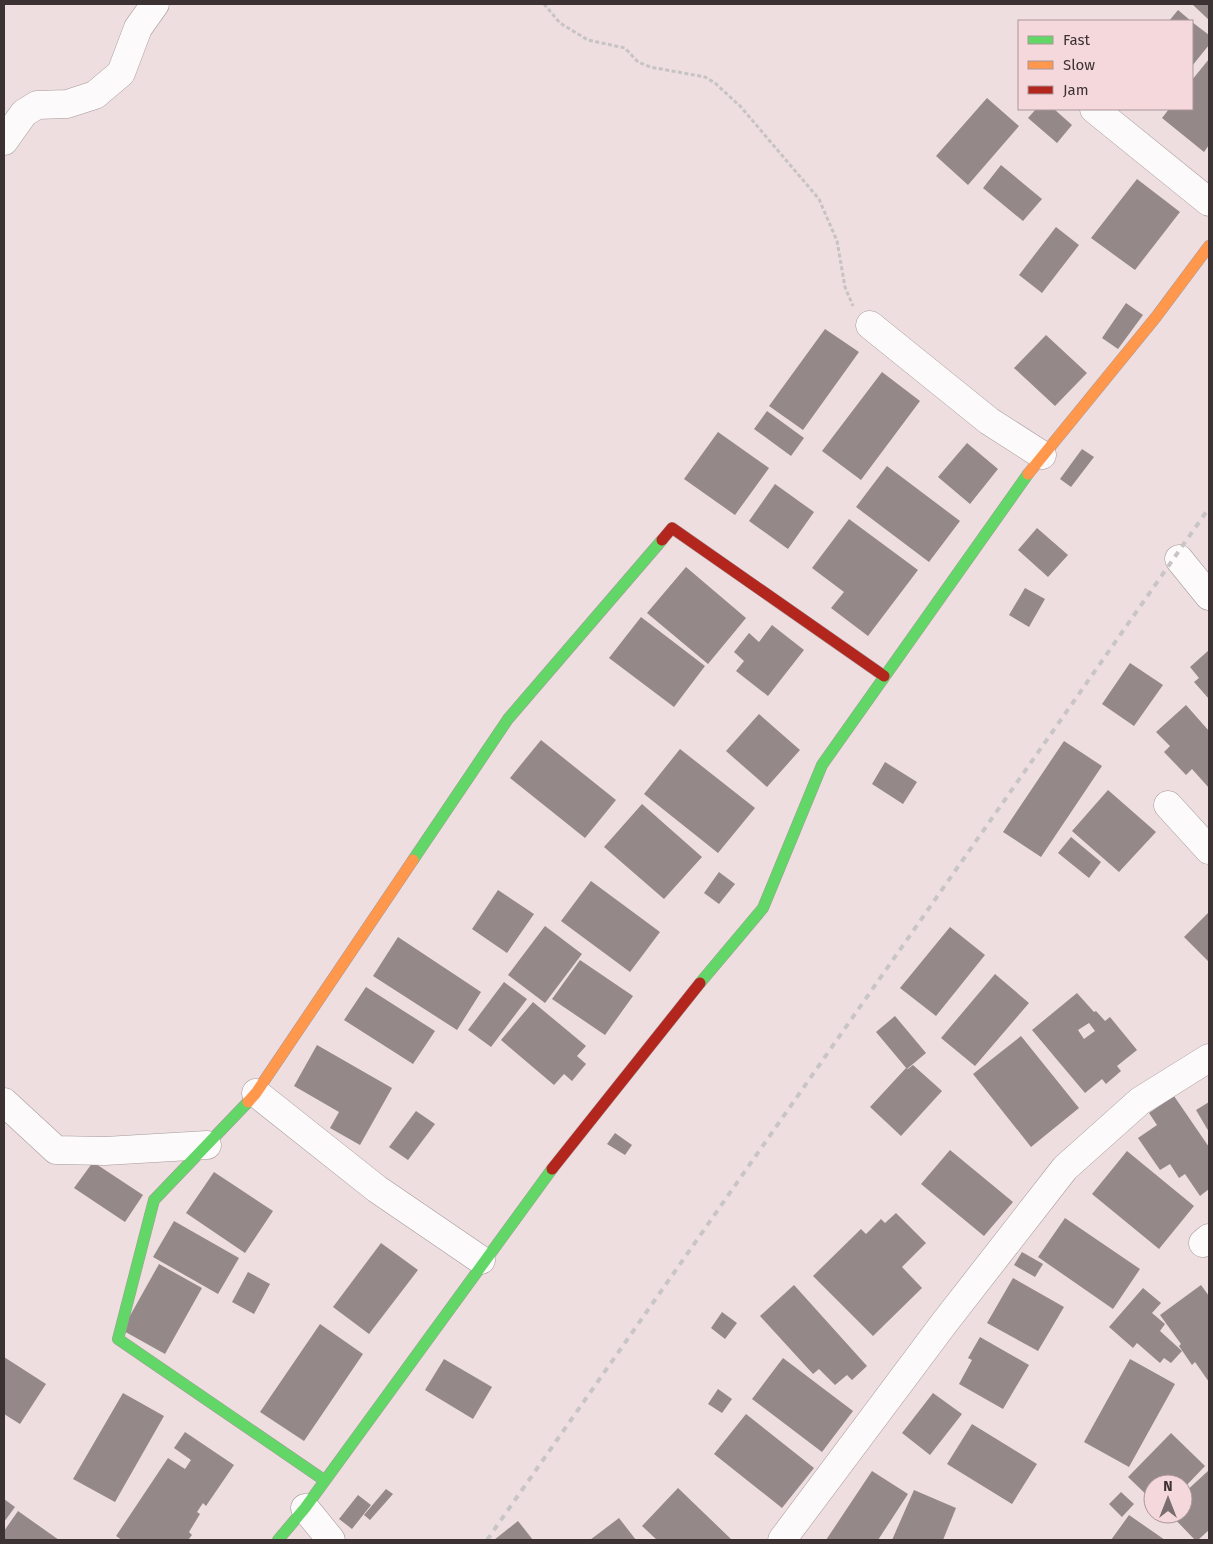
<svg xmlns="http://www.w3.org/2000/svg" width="1213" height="1544" viewBox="0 0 1213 1544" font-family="'Fira Sans',sans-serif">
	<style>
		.building { fill: #948889; fill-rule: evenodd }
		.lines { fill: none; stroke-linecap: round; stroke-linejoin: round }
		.street-casing { stroke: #a5999b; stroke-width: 29 }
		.fast-casing { stroke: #a5999b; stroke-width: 12 }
		.slow-casing { stroke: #a5999b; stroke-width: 12 }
		.jam-casing { stroke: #a5999b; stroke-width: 12 }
		.path { stroke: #c8c3c3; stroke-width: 3; stroke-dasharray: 4 2.5; stroke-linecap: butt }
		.street { stroke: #fcfafa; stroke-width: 28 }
		.fast { stroke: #63d668; stroke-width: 11 }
		.slow { stroke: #ff974d; stroke-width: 11 }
		.jam { stroke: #b3261e; stroke-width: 11 }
		.rail { stroke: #c9c5c6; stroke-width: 4; stroke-dasharray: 6 6; stroke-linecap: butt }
	</style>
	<rect width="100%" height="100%" fill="#eedee0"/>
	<path class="building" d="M1192 4H1209V20Z
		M1178 10 1191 21H1169Z
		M1192 22 1209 35V45L1192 66Z
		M1209 59V145L1204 152 1162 118 1169 109H1192V80Z
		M987 98 1019 126 968 185 936 156Z
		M1036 109H1054L1072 125 1057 143 1028 118Z
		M1001 165 1042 199 1023 221 983 188Z
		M1137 179 1180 212 1135 270 1091 238Z
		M1056 227 1079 245 1042 293 1019 275Z
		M1126 303 1143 315 1118 349 1102 338Z
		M825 329 859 352 803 430 769 406Z
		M1046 335 1087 373 1055 406 1014 368Z
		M882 372 920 401 861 480 822 451Z
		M767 411 804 438 791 456 754 429Z
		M718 432 769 468 735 515 684 479Z
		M967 443 998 469 970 504 938 477Z
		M1082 449 1094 457 1071 487 1060 479Z
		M887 466 960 521 929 562 856 507Z
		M775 484 814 512 788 549 749 521Z
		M849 519 918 570 868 636 831 608 844 592 812 568Z
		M1037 528 1068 555 1048 577 1018 550Z
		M686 567 746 618 708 664 647 613Z
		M1025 588 1045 599 1029 627 1009 615Z
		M641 617 705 666 674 707 609 658Z
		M772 625 804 650 768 696 736 671 744 661 734 652 749 633 759 642Z
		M1209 650V699L1194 682 1199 678 1190 667Z
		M1130 663 1163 685 1134 726 1102 704Z
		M1186 705 1209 731V788L1192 769 1186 775 1164 752 1170 746 1156 732Z
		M759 714 800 750 767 787 726 751Z
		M541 740 616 800 585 838 510 778Z
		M1064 741 1102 766 1041 857 1003 832Z
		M680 749 755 808 718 853 644 794Z
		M885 762 917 782 903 804 872 784Z
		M1108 790 1156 832 1119 872 1072 831Z
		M642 804 702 857 664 899 604 847Z
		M1071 837 1101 862 1089 878 1058 853Z
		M719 872 735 884 719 904 704 893Z
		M591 881 660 932 630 972 561 921Z
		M498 890 534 914 507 953 472 929Z
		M1209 912V962L1184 937Z
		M545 926 582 954 545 1003 508 975Z
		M950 927 985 955 936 1016 900 988Z
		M398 937 481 992 457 1030 373 976Z
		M580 960 633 996 605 1035 552 999Z
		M995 974 1029 1003 975 1066 941 1038Z
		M504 982 527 999 491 1047 468 1030Z
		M366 987 435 1031 413 1064 344 1020Z
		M1077 993 1094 1012 1096 1011 1105 1021 1110 1017 1137 1050 1117 1066 1121 1071 1106 1084 1102 1079 1085 1093 1032 1030ZM1089 1023 1095 1031 1084 1039 1078 1030Z
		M533 1002 586 1046 577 1056 586 1064 572 1081 564 1074 554 1085 501 1040Z
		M895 1016 926 1053 907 1069 876 1032Z
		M1021 1036 1079 1108 1031 1147 973 1074Z
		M317 1045 392 1088 360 1145 330 1128 339 1112 294 1086Z
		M913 1065 942 1091 901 1136 870 1107 906 1068 908 1069Z
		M1174 1096 1209 1147V1189L1200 1196 1185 1174 1179 1178 1170 1164 1160 1170 1138 1138 1157 1125 1149 1113Z
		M1209 1102V1132L1196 1110Z
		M416 1111 435 1124 408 1160 389 1147Z
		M615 1133 632 1145 625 1155 607 1144Z
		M950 1150 1013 1202 984 1236 921 1184Z
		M1127 1151 1194 1206 1159 1249 1092 1194Z
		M93 1162 143 1195 125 1222 74 1188Z
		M214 1172 273 1211 245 1253 186 1213Z
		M896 1213 926 1243 902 1267 922 1288 873 1336 813 1276 861 1229 866 1234 881 1219 885 1223Z
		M1065 1218 1140 1269 1113 1309 1038 1257Z
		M174 1221 239 1258 218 1294 153 1257Z
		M381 1243 418 1270 369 1334 333 1307Z
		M1022 1252 1043 1264 1035 1277 1014 1265Z
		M159 1264 202 1288 165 1354 122 1330Z
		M248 1272 270 1284 254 1314 232 1302Z
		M1013 1278 1064 1307 1038 1351 987 1323Z
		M794 1285 867 1366 852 1380 847 1375 835 1385 819 1369 813 1374 760 1316Z
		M1201 1285 1209 1296V1382L1195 1362 1192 1365 1179 1346 1181 1344 1160 1315Z
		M1143 1288 1161 1303 1152 1313 1165 1324 1160 1331 1182 1351 1171 1363 1164 1358 1160 1363 1137 1343 1133 1348 1109 1327Z
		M722 1312 737 1323 725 1339 711 1328Z
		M320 1324 363 1354 304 1441 260 1412Z
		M980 1337 1029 1365 1003 1409 959 1384 972 1360 968 1358Z
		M4 1357 46 1384 20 1424 4 1414Z
		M783 1358 853 1411 822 1452 752 1399Z
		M444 1359 492 1387 473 1419 425 1390Z
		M1130 1359 1175 1384 1129 1467 1084 1442Z
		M718 1389 732 1399 722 1413 708 1404Z
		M123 1393 164 1416 115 1502 73 1479Z
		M933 1393 962 1414 930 1455 902 1433Z
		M746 1414 814 1468 782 1508 714 1454Z
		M972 1424 1037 1464 1012 1504 947 1464Z
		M185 1432 234 1465 206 1506 203 1503 197 1512 200 1514 189 1532 192 1535 188 1540H122L116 1536 168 1458 185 1469 191 1460 174 1448Z
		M1171 1433 1205 1466 1183 1489V1484H1153V1501L1128 1477Z
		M872 1471 908 1494 878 1540H826Z
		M1208 1471 1209 1530 1198 1540H1195L1170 1514H1183V1494Z
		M678 1488 732 1540H657L642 1526Z
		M386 1489 393 1494 370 1520 364 1515Z
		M914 1490 956 1508 943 1540H892Z
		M1121 1492 1134 1504 1122 1517 1109 1504Z
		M358 1495 371 1505 352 1529 339 1519Z
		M4 1499 15 1507 4 1522Z
		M18 1511 59 1540H4V1531Z
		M1129 1515 1165 1540H1111Z
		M619 1518 636 1540H590Z
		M518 1521 533 1540H494Z"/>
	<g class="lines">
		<g class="street-casing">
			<path id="street" d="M1094 109 1209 202
				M4 141 24 113 37 105 67 104 95 95 121 73 138 28 155 4
				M870 325 989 421 1042 455
				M1179 559 1209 596
				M1168 805 1209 850
				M256 1093 377 1189 481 1260
				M4 1102 56 1150 105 1151 207 1145
				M1203 1243 1209 1238
				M305 1508 331 1540
				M782 1540 945 1322 1065 1168 1140 1101 1209 1058"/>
		</g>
		<g class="fast-casing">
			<path id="fast" d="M413 860 508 719 662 540
				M700 983 763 908 822 765 1028 474
				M248 1102 154 1200 118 1339 324 1480
				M278 1540 305 1508 552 1169"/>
		</g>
		<g class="slow-casing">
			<path id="slow" d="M1028 474 1156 317 1209 246
				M248 1102 256 1093 413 860"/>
		</g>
		<g class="jam-casing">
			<path id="jam" d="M662 540 672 528 884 676
				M552 1169 700 983"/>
		</g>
		<path class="path" d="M544 4 560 23 588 40 625 48 638 62 650 67 705 77 715 83 741 107 819 199 837 241 845 287 853 306"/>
		<use href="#street" class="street"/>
		<use href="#fast" class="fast"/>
		<use href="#slow" class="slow"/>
		<use href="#jam" class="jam"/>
		<path class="rail" d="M487 1540 1209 508"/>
	</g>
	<rect width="1213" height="1544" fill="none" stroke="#3c3133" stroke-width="10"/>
	<rect x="1018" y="20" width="175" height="90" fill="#f4d8dc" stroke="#aa9598"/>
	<rect x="1028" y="36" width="25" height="8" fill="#63d668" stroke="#aa9598"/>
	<text x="1063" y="45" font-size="15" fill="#3c3133">Fast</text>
	<rect x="1028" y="61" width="25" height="8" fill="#ff974d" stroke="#aa9598"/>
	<text x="1063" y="70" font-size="15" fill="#3c3133">Slow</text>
	<rect x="1028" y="86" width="25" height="8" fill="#b3261e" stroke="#aa9598"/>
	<text x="1063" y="95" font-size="15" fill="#3c3133">Jam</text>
	<g transform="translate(1168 1499)"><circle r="24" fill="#f4d8dc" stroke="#aa9598"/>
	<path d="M0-4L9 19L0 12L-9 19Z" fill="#7a6e70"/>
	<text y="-8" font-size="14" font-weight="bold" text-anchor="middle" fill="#3c3133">N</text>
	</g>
</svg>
